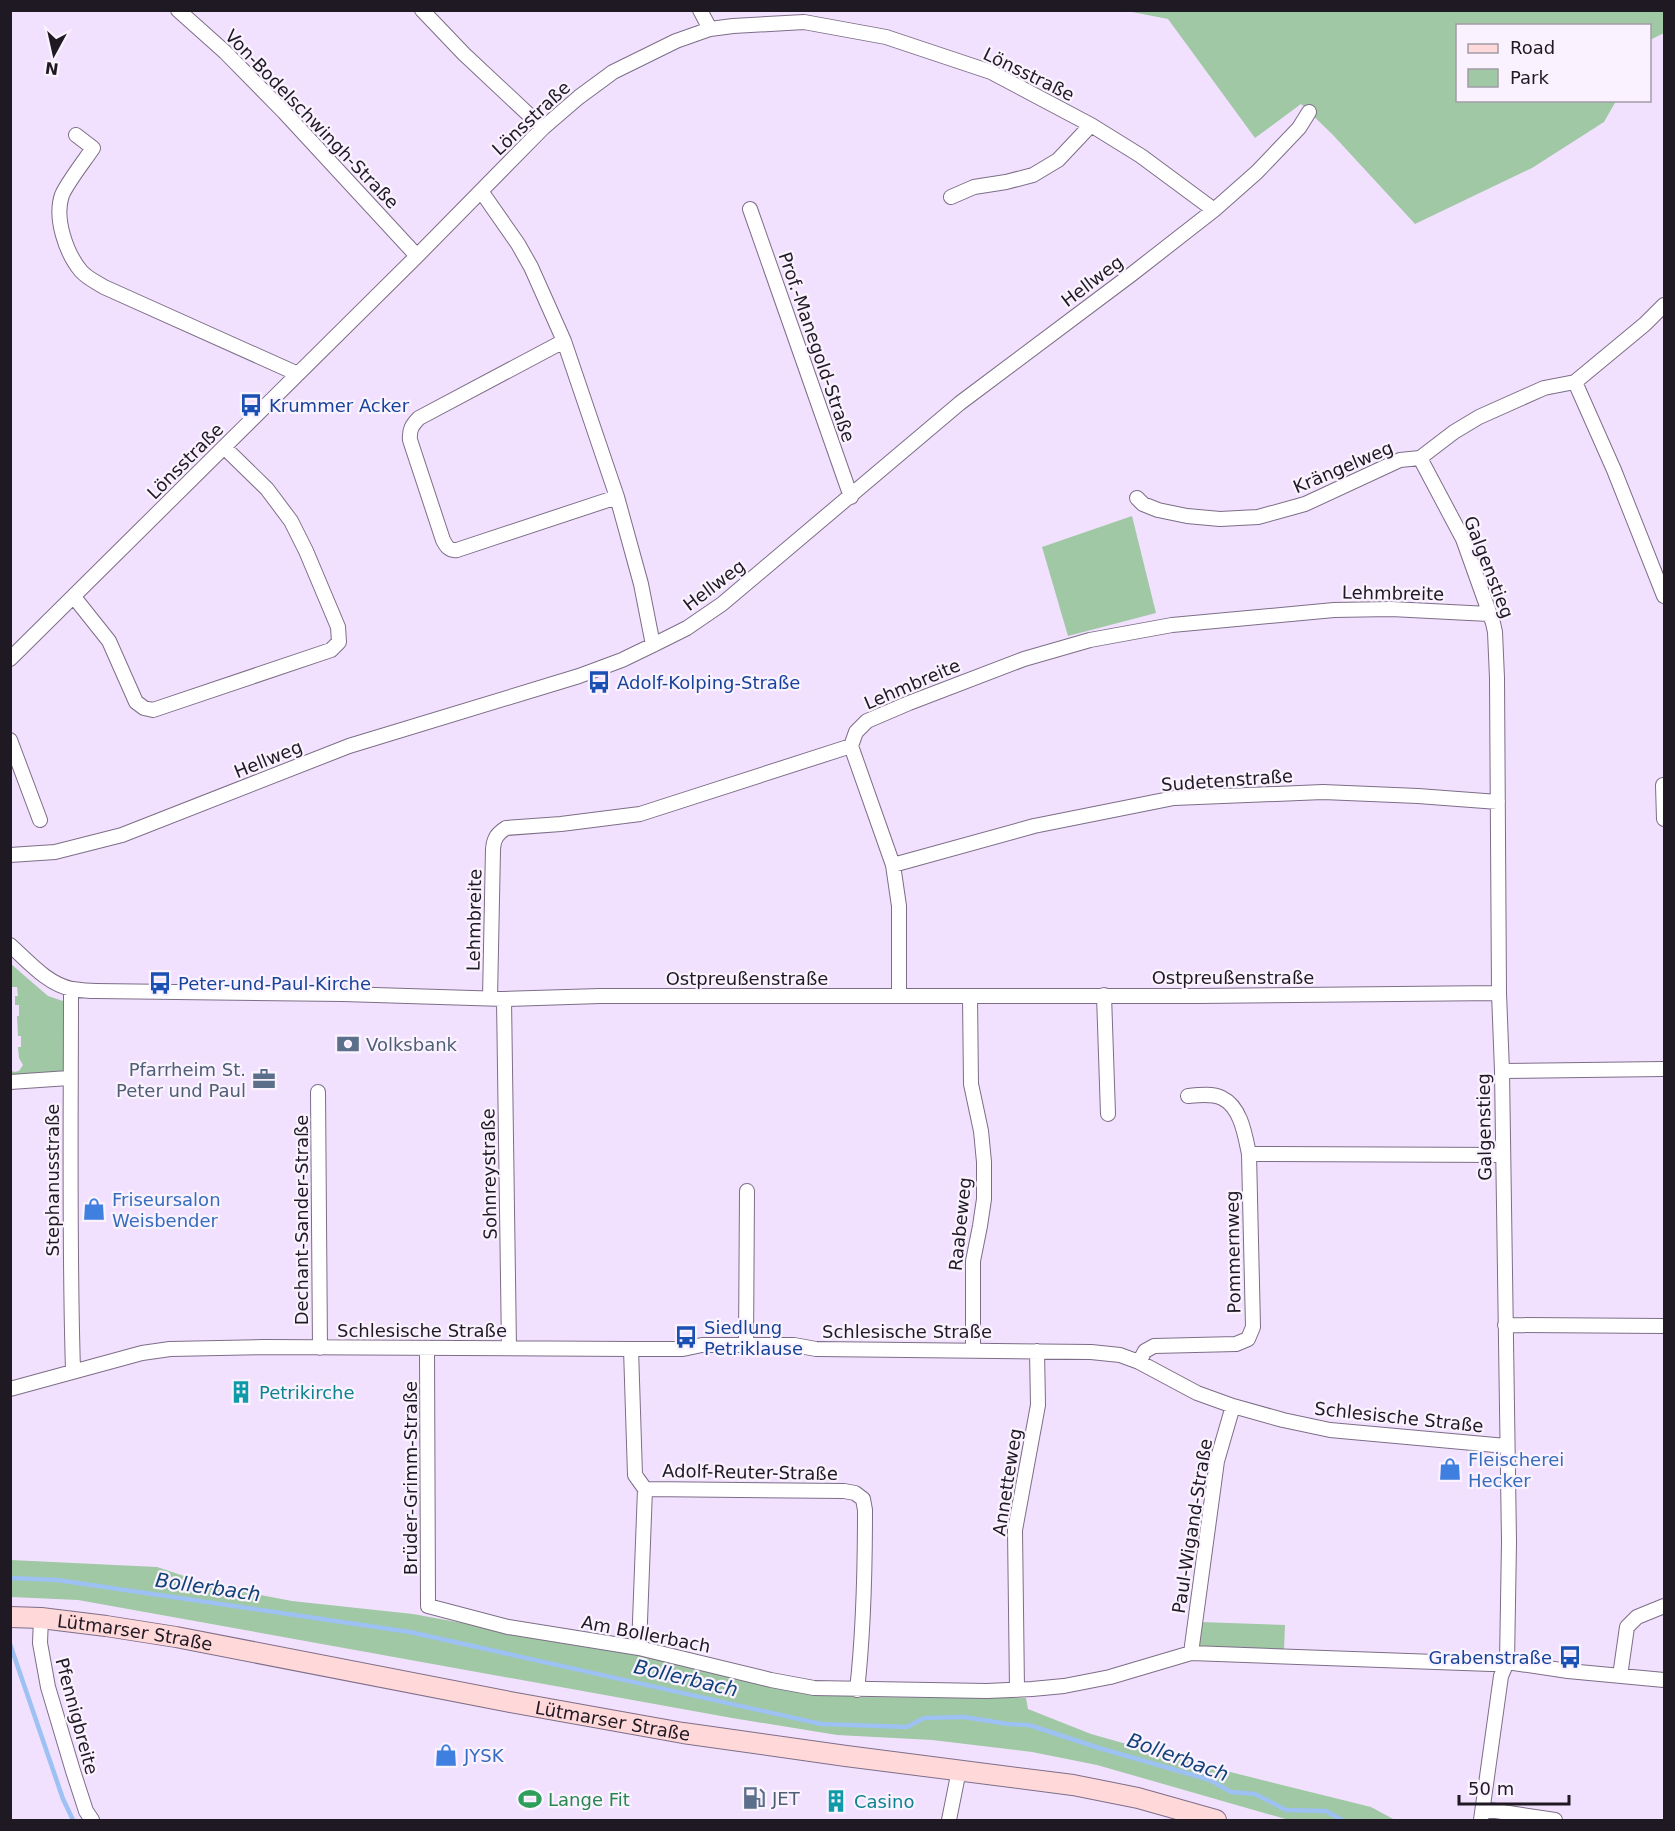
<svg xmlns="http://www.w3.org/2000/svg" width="1675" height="1831" viewBox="0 0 1675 1831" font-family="'DejaVu Sans',sans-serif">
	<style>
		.green { fill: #a0c8a5 }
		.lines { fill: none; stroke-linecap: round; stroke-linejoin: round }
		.stream { stroke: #9dc1f2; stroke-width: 4.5 }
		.street-casing { stroke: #7d6e87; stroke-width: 16 }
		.secondary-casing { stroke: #7d6e87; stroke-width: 22 }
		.street { stroke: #fff; stroke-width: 14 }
		.secondary { stroke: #ffd8da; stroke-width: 20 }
		.labels { text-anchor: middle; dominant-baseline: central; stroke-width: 4.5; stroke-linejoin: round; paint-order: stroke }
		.street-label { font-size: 18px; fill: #1f1923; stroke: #faf3ff }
		.transit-label { font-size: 18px; fill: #164399; stroke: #faf3ff; text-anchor: start }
		.service-label { font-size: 18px; fill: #4e5e75; stroke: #faf3ff; text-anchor: start }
		.shop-label { font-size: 18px; fill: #366cbe; stroke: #faf3ff; text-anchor: start }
		.culture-label { font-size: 18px; fill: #0d838f; stroke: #faf3ff; text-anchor: start }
		.leisure-label { font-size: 18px; fill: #27864d; stroke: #faf3ff; text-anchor: start }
		.water-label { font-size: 20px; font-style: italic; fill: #124079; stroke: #faf3ff }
	</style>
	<rect width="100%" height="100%" fill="#f2e1fe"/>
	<path class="green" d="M1664 10V33L1650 40V26H1458V100L1616 101 1604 122 1532 168 1415 224 1333 135 1301 104 1255 138 1168 19 1127 11Z
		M1132 516 1156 613 1068 636 1042 547Z
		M11 964 48 996 66 1002 64 1073 11 1077 10 1070 14 1072 19 1071 23 1065 19 1058 18 1047H21V1036H18L17 1016H19V1005H15V996H18L17 987H11Z
		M11 1560 157 1567 214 1586 292 1601 413 1614 633 1654 765 1684 860 1697 1026 1698 1028 1709 1091 1734 1194 1763 1371 1807 1395 1820H1289L1097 1765 1032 1752 932 1740 837 1735 732 1718 78 1600 11 1597Z
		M1201 1622 1285 1625 1284 1650 1199 1648Z"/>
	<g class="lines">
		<path class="stream" d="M10 1578 57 1580 410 1632 821 1724 907 1727 924 1718 964 1717 1008 1724 1029 1725 1099 1748 1210 1780 1231 1792 1255 1794 1286 1810 1326 1811 1342 1820
			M10 1644 63 1799 73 1820"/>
		<g class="street-casing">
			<path id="street" d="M178 10 225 52 284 112 417 256
				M422 10 464 54 543 128
				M700 10 710 29
				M76 135 93 148C85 160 67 183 62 195 54 218 66 253 81 271 87 278 96 282 104 287L298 374
				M481 191 518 244 531 267 564 341 617 497 641 584 653 645
				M951 197 974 187 1006 182 1033 175 1058 160 1091 125
				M750 209 851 497
				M564 341 419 418C412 425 409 430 410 440L443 540C446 546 449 551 457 550L617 497
				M1575 382 1614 470 1664 596
				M1420 458 1463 539 1493 623 1495 632 1497 678 1499 993 1502 1071 1509 1542 1507 1662 1501 1676 1481 1820
				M1137 498 1143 504 1158 510 1187 516 1220 519 1258 517 1305 504 1400 460 1420 458 1454 432 1479 417 1544 388 1575 382 1645 324 1664 305
				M74 597 109 641 136 702 144 708 153 710 331 650 339 642 338 627 306 551 291 521 267 489 225 448
				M10 659 417 256 543 128 579 97 613 72 676 41 710 29 733 26 804 22 886 37 991 72 1091 125 1141 156 1214 210
				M10 740 40 820
				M851 746 893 865 899 906V995
				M1663 785 1664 819
				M10 855 55 852 122 835 349 746 579 676 622 660 653 645 687 628 722 604 960 403 1132 274 1214 210 1257 172 1299 128 1309 112
				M893 865 1034 826 1174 798 1323 792 1418 796 1498 802
				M10 945C28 961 47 984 72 989 79 990 88 991 96 991L343 994 504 999 600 996H1197L1499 993
				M71 989C71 1116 69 1243 73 1370
				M1104 995 1108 1114
				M970 996 971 1084 981 1131 984 1162V1199L980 1226 973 1261V1349
				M490 998 493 849C494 838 497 834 506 828L561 824 640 814 851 746 856 732 867 721 909 703 1024 659 1090 640 1172 625 1334 610 1391 609 1489 614
				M504 999 509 1348
				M1502 1071 1664 1069
				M10 1082 69 1078
				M318 1092 320 1348
				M1249 1154 1503 1155
				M1505 1325 1664 1326
				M746 1346 747 1191
				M427 1349 428 1606 508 1627 639 1648 771 1680 814 1688 987 1691 1032 1689 1064 1686 1110 1677 1191 1653 1491 1664 1507 1662 1568 1671 1664 1680
				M631 1349 635 1475 645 1489 844 1491 855 1493 863 1499 865 1510C865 1571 864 1629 857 1690
				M1139 1362 1145 1351 1154 1346 1236 1344 1248 1339 1253 1327 1249 1154C1245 1135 1241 1107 1222 1098 1212 1093 1198 1095 1188 1096
				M10 1389 142 1353 170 1349 263 1347 631 1349H683L702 1345H794L816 1349 1091 1352 1120 1355 1139 1362 1197 1393 1233 1406 1283 1420 1330 1430 1506 1446
				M41 1618 40 1643 48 1687 73 1771 86 1811 92 1820
				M639 1648 645 1489
				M1191 1653 1217 1461 1233 1406
				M1620 1676 1627 1627 1637 1617 1664 1606
				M1017 1690 1015 1530 1038 1405 1037 1351
				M1483 1809 1555 1820
				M949 1820 959 1770"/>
		</g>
		<g class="secondary-casing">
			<g id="secondary">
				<path id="s1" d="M10 1617 41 1618 106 1626 176 1637 510 1702 683 1733 846 1756 1073 1785 1138 1798 1216 1820"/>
			</g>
		</g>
		<use href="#street" class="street"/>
		<use href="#secondary" class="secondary"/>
	</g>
	<defs>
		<g id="bus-bare" transform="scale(1.8)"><path d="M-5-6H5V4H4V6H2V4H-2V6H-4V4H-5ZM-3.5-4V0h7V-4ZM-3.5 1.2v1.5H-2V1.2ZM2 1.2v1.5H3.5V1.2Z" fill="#1a4fb4" stroke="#faf3ff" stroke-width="2.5" paint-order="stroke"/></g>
		<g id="bank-bare" transform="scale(1.8)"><path d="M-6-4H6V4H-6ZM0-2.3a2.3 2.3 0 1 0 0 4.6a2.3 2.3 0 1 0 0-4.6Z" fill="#5c6f8a" stroke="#faf3ff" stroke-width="2.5" paint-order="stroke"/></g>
		<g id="office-bare" transform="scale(1.8)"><path d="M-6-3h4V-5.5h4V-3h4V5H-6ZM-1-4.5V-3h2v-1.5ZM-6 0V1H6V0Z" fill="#5c6f8a" stroke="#faf3ff" stroke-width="2.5" paint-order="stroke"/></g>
		<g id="shop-bare" transform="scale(1.8)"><path d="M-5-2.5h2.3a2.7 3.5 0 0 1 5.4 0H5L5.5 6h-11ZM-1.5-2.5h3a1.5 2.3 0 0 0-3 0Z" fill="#3f7fe0" stroke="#faf3ff" stroke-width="2.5" paint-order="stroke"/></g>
		<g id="building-bare" transform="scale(1.8)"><path d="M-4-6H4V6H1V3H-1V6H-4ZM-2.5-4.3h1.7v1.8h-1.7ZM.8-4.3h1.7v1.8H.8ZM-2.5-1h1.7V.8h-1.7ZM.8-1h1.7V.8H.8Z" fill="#0f9aa8" stroke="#faf3ff" stroke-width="2.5" paint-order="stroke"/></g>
		<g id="fuel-bare" transform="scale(1.8)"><path d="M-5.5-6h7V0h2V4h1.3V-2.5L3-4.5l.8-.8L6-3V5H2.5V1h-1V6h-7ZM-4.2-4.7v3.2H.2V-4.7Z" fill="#5c6f8a" stroke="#faf3ff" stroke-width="2.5" paint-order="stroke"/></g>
		<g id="stadium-bare" transform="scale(1.8)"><path d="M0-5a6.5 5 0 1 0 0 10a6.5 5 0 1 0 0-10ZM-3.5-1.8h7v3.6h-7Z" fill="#2e9e5b" stroke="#faf3ff" stroke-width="2.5" paint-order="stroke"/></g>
	</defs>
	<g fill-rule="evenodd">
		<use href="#bus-bare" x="251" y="405"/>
		<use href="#bus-bare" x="599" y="682"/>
		<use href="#bus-bare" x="160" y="983"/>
		<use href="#bank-bare" x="348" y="1044"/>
		<use href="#office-bare" x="264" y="1079"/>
		<use href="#shop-bare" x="94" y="1209"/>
		<use href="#bus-bare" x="686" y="1337"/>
		<use href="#building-bare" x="241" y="1392"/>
		<use href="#shop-bare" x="1450" y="1469"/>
		<use href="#bus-bare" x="1570" y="1657"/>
		<use href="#shop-bare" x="446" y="1755"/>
		<use href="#fuel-bare" x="754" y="1798"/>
		<use href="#stadium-bare" x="530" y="1799"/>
		<use href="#building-bare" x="836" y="1801"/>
	</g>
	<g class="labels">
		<g class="street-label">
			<text transform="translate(1029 74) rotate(26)">Lönsstraße</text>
			<text transform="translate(531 118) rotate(-43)">Lönsstraße</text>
			<text transform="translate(312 119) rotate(46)">Von-Bodelschwingh-Straße</text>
			<text transform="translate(1092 281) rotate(-37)">Hellweg</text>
			<text transform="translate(817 347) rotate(71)">Prof.-Manegold-Straße</text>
			<text transform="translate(185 461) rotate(-45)">Lönsstraße</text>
			<text transform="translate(1343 467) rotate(-23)">Krängelweg</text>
			<text transform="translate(1489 567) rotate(69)">Galgenstieg</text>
			<text transform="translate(714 585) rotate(-37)">Hellweg</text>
			<text transform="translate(1393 593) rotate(1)">Lehmbreite</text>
			<text transform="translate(912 684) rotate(-23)">Lehmbreite</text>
			<text transform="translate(268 759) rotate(-22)">Hellweg</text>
			<text transform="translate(1227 780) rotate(-4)">Sudetenstraße</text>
			<text transform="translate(474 920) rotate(-89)">Lehmbreite</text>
			<text x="1233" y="977">Ostpreußenstraße</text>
			<text x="747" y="978">Ostpreußenstraße</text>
			<text transform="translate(1484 1127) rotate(-91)">Galgenstieg</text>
			<text transform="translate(489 1174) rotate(-91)">Sohnreystraße</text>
			<text transform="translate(52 1180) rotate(-90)">Stephanusstraße</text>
			<text transform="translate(301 1220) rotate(-90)">Dechant-Sander-Straße</text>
			<text transform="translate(960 1224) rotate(-84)">Raabeweg</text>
			<text transform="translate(1233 1252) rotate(-91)">Pommernweg</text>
			<text x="422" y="1330">Schlesische Straße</text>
			<text x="907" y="1331">Schlesische Straße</text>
			<text transform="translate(1399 1417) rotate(6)">Schlesische Straße</text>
			<text transform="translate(750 1472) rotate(1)">Adolf-Reuter-Straße</text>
			<text transform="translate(410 1478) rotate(-90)">Brüder-Grimm-Straße</text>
			<text transform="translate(1007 1482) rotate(-81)">Annetteweg</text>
			<text transform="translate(1192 1526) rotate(-81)">Paul-Wigand-Straße</text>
			<text stroke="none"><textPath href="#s1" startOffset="126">Lütmarser Straße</textPath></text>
			<text transform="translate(646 1634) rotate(11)">Am Bollerbach</text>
			<text transform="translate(77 1716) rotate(75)">Pfennigbreite</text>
			<text stroke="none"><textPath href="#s1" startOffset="612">Lütmarser Straße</textPath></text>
		</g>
		<g class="transit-label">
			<text x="269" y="405">Krummer Acker</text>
			<text x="617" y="682">Adolf-Kolping-Straße</text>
			<text x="178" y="983">Peter-und-Paul-Kirche</text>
			<text x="704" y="1327">Siedlung<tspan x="704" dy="21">Petriklause</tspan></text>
			<text x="1552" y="1657" text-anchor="end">Grabenstraße</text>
		</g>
		<g class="service-label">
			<text x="366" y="1044">Volksbank</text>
			<text x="246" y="1069" text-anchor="end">Pfarrheim St.<tspan x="246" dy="21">Peter und Paul</tspan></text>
			<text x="772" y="1798">JET</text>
		</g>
		<g class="shop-label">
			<text x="112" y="1199">Friseursalon<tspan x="112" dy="21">Weisbender</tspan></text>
			<text x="1468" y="1459">Fleischerei<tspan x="1468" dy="21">Hecker</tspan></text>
			<text x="464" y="1755">JYSK</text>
		</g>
		<g class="culture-label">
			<text x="259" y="1392">Petrikirche</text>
			<text x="854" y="1801">Casino</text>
		</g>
		<g class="leisure-label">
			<text x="548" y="1799">Lange Fit</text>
		</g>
		<g class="water-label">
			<text transform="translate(208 1587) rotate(8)">Bollerbach</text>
			<text transform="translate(686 1678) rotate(13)">Bollerbach</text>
			<text transform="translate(1178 1757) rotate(20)">Bollerbach</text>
		</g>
	</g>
	<rect width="1675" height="1831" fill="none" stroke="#1f1923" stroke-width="24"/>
	<rect x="1456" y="24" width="195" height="78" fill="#faf3ff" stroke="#a29ca7" stroke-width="1.5"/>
	<rect x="1468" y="44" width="30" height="9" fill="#ffd8da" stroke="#a29ca7" stroke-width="1.5"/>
	<text x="1510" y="54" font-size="18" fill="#1f1923">Road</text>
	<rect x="1468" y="69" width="30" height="18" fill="#a0c8a5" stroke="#a29ca7" stroke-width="1.5"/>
	<text x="1510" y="84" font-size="18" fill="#1f1923">Park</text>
	<g transform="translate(54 54) rotate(188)" stroke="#faf3ff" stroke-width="4.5" paint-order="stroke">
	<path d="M0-4.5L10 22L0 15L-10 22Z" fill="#1f1923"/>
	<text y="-9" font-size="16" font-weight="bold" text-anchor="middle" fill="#1f1923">N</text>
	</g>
	<path d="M1459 1795v9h110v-9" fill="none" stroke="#1f1923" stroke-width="3"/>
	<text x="1468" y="1795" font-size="18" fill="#1f1923" stroke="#faf3ff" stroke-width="4.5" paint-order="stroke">50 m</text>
</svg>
